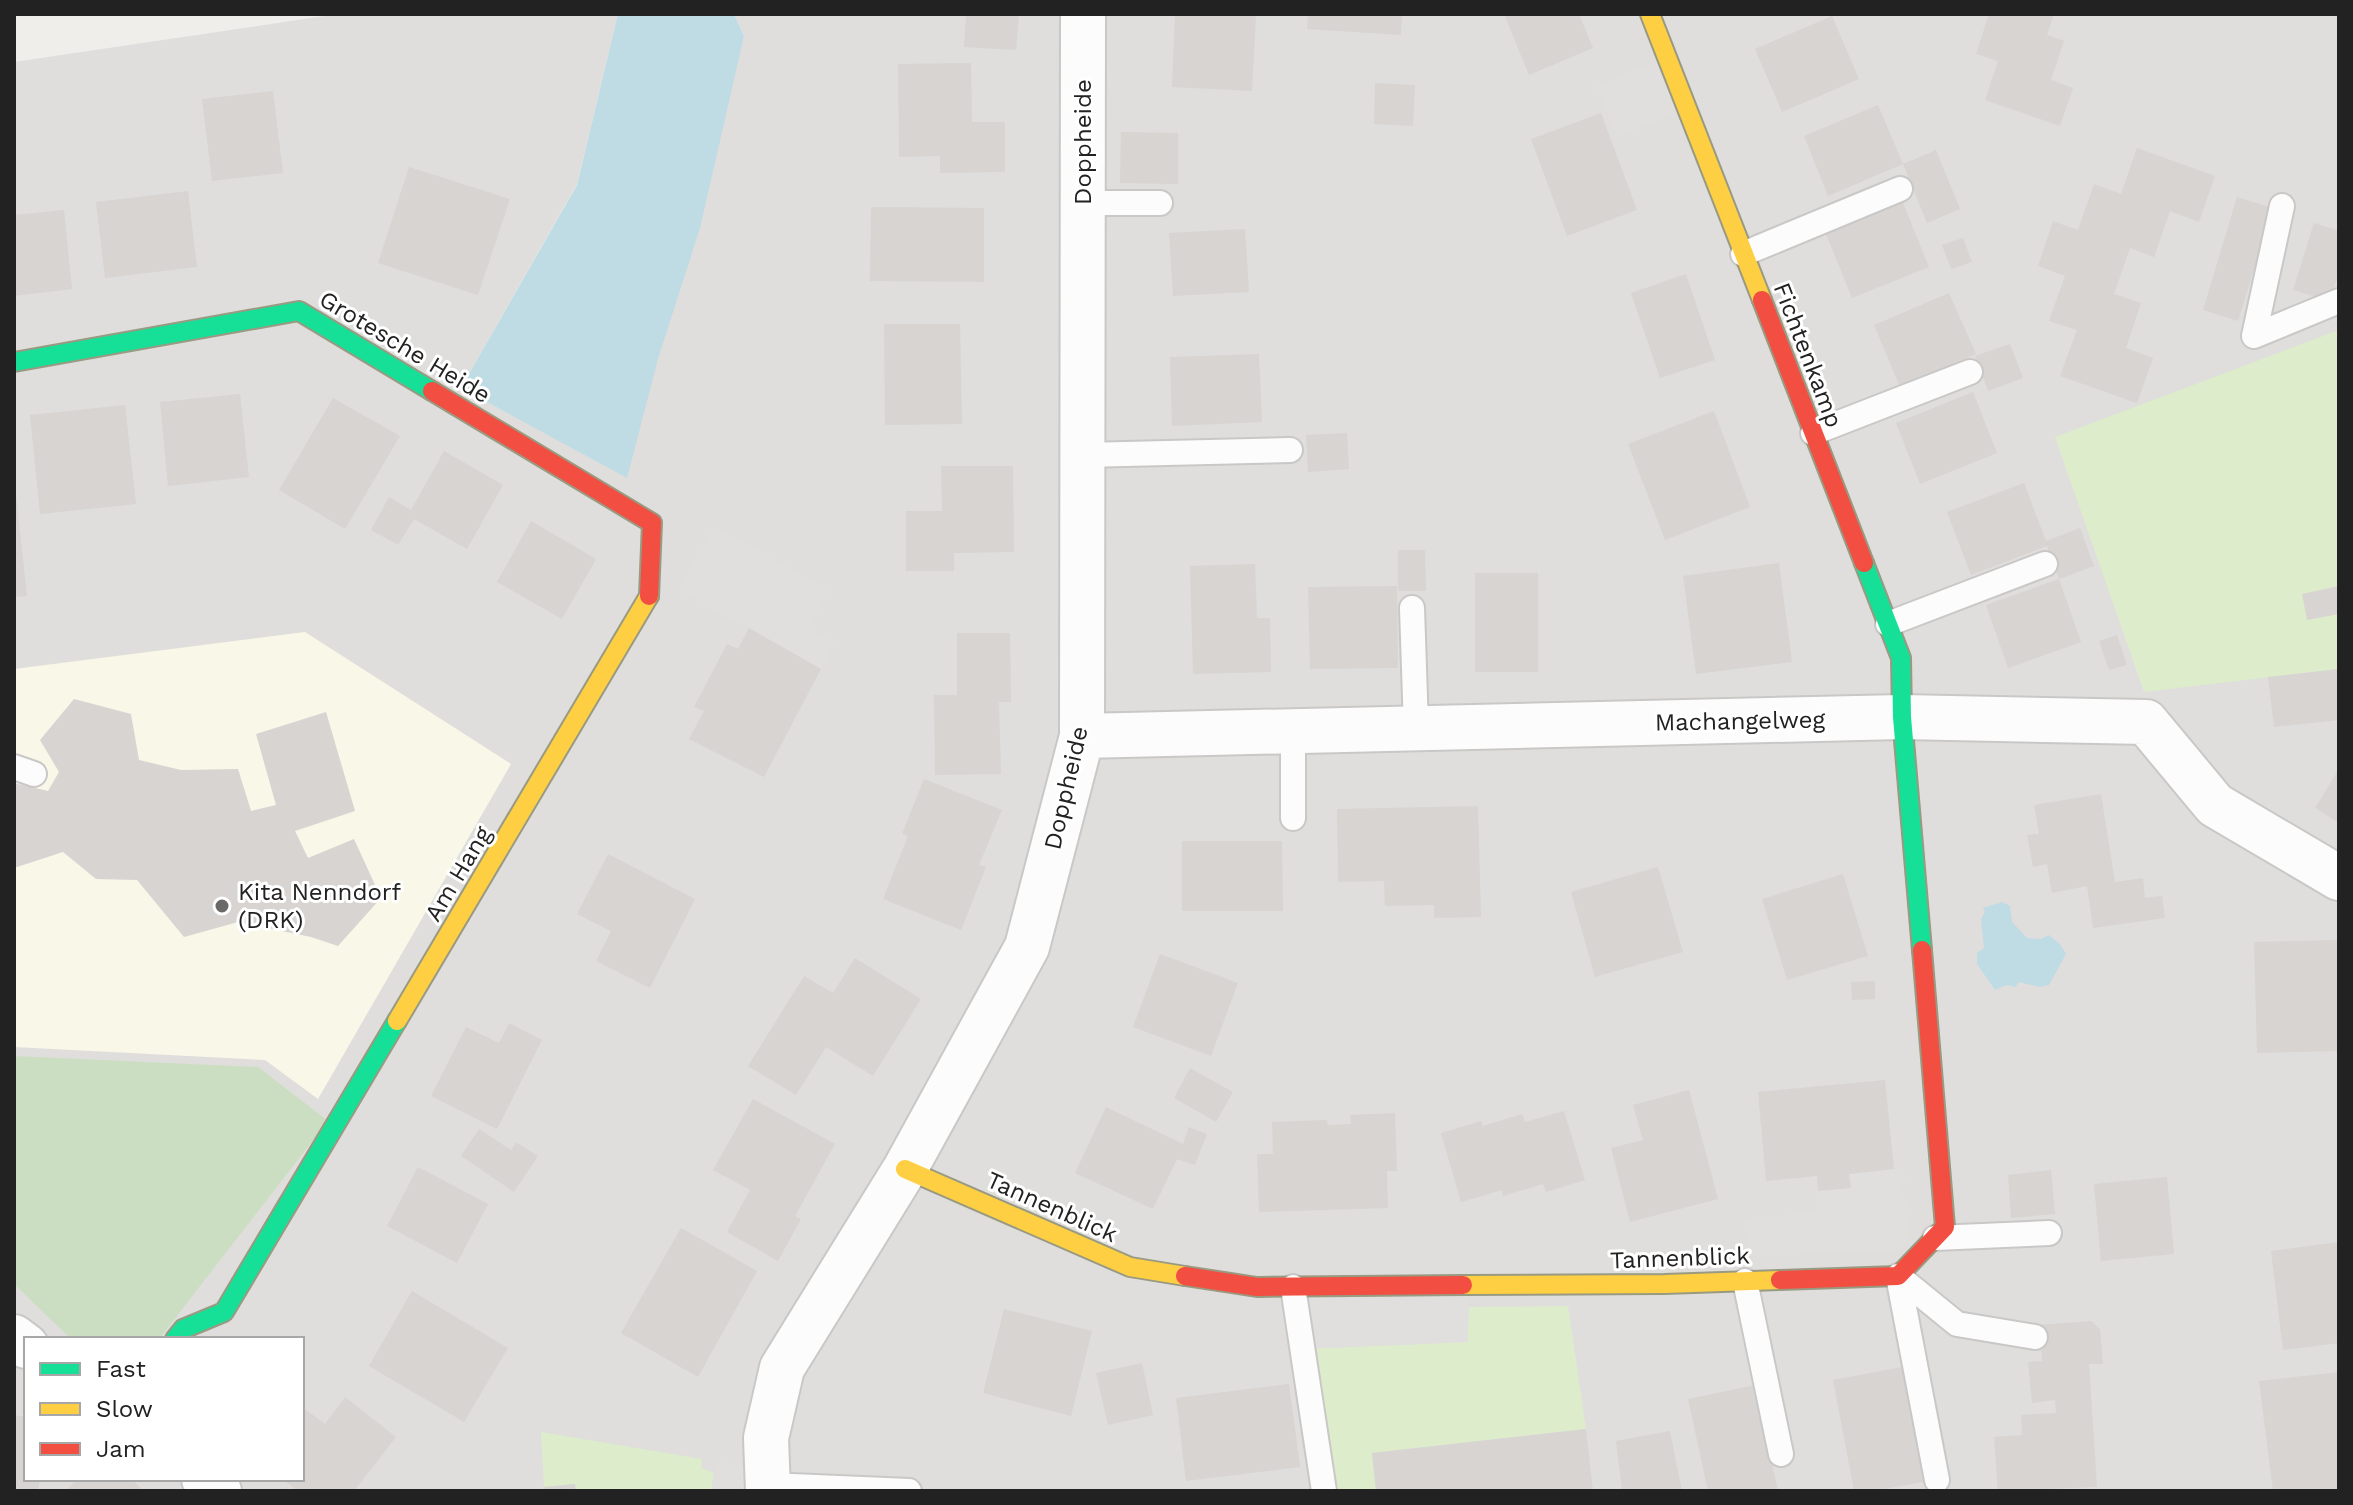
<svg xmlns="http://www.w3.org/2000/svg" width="2353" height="1505" viewBox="0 0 2353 1505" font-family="'Work Sans',sans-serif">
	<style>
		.residential { fill: #dfdedc; fill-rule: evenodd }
		.education { fill: #f8f7e8 }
		.grass { fill: #ddeccb }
		.forest { fill: #cbdec1 }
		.parking { fill: #e0dfde }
		.water { fill: #bfdbe3 }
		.building { fill: #d7d4d2 }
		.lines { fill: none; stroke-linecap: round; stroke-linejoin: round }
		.lane-casing { stroke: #c9c8c7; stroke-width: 28 }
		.street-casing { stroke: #c9c8c7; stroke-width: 48 }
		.fast-casing { stroke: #999a82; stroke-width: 22 }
		.slow-casing { stroke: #999a82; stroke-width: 22 }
		.jam-casing { stroke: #999a82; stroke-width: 22 }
		.lane { stroke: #fdfcfc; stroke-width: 24 }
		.street { stroke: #fdfcfc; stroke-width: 44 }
		.fast { stroke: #16e098; stroke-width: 18 }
		.slow { stroke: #ffcf43; stroke-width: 18 }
		.jam { stroke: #f24e42; stroke-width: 18 }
		.poi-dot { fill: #6a6968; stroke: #fff; stroke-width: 3 }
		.labels { text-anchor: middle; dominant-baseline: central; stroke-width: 6; stroke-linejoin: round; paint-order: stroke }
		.street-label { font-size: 24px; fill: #222; stroke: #fff }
		.poi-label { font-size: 24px; fill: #222; stroke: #fff; text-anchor: start }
	</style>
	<rect width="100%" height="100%" fill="#f0eeeb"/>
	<path class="residential" d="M338 14H618L577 184 461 388 626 477 744 36 734 14H2339V1491H14V62ZM26 1339H302V1479H26Z"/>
	<path class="education" d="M305 632 511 764 318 1099 265 1060 14 1047V669Z"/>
	<path class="grass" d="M2339 330V669L2144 692 2055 437Z
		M1568 1306 1586 1429 1372 1453 1376 1491H1324L1302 1349 1467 1342 1469 1307Z
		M541 1432 702 1459 701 1468 714 1473 711 1491H576L575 1484 544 1487Z"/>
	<path class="forest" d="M14 1056 258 1067 328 1121 159 1339H71L14 1284Z"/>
	<path class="parking" d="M1657 61 1678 112 1617 137 1596 86Z
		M714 526 829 590 808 627 835 643 821 669 679 590Z
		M1901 1169 1907 1182 1900 1188 1908 1204 1903 1207 1910 1222 1908 1242 1887 1253 1749 1255 1744 1219 1815 1212 1818 1191 1851 1188 1849 1174Z
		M1469 1285 1468 1342 1302 1349 1293 1287Z
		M719 1462 757 1468 753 1491H714Z"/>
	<path class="water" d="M618 14H734L744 36 700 228 658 359 627 478 461 388 577 185Z
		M2002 902 2010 906 2012 922 2027 938 2041 939 2049 935 2060 944 2066 954 2049 985 2039 987 2019 982 2015 987 2007 985 1995 990 1977 964V953L1984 948 1981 919 1985 912 1983 908Z"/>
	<path class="building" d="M966 14H1019L1016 50 964 47Z
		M1175 14H1256L1252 91 1172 87Z
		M1308 14H1402L1401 35 1307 29Z
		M1504 14H1579L1593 48 1529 75Z
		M1989 14H2054L2047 35 2064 41 2051 80 2073 88 2060 126 1985 100 1998 61 1976 54Z
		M1832 16 1859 79 1782 112 1755 49Z
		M971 63 972 122H1005V172L940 173V156L899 157 898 64Z
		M1375 83 1415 85 1413 126 1374 124Z
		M273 91 283 173 212 181 202 99Z
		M1878 105 1903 164 1828 196 1804 136Z
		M1601 113 1637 210 1567 236 1531 139Z
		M1121 132 1178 133V184L1120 183Z
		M2137 148 2215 176 2199 222 2170 211 2154 257 2130 248 2114 294 2141 303 2126 348 2153 358 2137 403 2060 376 2077 330 2049 321 2065 276 2038 266 2053 221 2078 230 2094 184 2121 194Z
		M1936 150 1960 209 1927 223 1903 164Z
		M409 167 510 199 478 295 378 263Z
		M188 191 197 267 105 278 96 202Z
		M2237 197 2273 208 2238 321 2203 310Z
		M1903 203 1929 267 1852 298 1826 234Z
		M871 207 984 208V282L870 281Z
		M64 210 72 289 14 296V215Z
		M2314 223 2339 231V272L2330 301 2293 290Z
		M1245 229 1249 292 1173 296 1169 233Z
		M1963 238 1972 262 1951 269 1942 245Z
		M1686 274 1715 360 1660 378 1631 293Z
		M1949 293 1976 354 1900 387 1874 325Z
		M884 324H960L962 424 885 425Z
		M2010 344 2023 378 1988 391 1975 356Z
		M1259 354 1262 422 1172 426 1170 357Z
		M1973 392 1997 453 1920 484 1896 423Z
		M240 394 249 477 168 486 160 402Z
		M333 398 400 436 345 529 279 490Z
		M125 405 136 504 40 514 30 415Z
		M1714 411 1750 507 1665 540 1628 444Z
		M1347 433 1349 469 1308 472 1306 435Z
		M444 451 503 485 467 549 414 519 398 545 371 530 389 497 411 510Z
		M941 466H1013L1014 552 954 553V571H906V511H942Z
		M2024 483 2046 541 2080 528 2094 566 2059 579 2047 546 1971 575 1947 512Z
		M14 494H16L27 596 14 597Z
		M531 521 596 559 562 619 497 582Z
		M1398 550H1425L1426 591H1398Z
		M1779 563 1792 662 1696 674 1683 576Z
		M1255 564 1257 618H1270L1271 672 1193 674 1190 566Z
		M1475 573H1538V672H1475Z
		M2059 579 2081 642 2008 668 1986 605Z
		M1397 586 1398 668 1310 669 1308 587Z
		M2339 586V614L2307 620 2302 594Z
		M749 628 821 669 764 777 689 739 704 711 694 707 727 644 738 649Z
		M957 633H1010L1011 702H999L1001 774 935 775 934 695H957Z
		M2117 635 2127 665 2109 670 2099 641Z
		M2339 669V720L2274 727 2268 677Z
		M74 699 131 714 139 760 181 770 238 769 251 811 276 805 256 734 326 712 355 811 295 831 308 858 354 839 381 898 338 946 311 937 238 922 184 937 137 880 96 879 63 852 14 868V783L48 791 59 772 40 740Z
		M2339 769V823L2315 808Z
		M924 779 1002 810 979 865 986 867 961 930 883 899 908 836 902 834Z
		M2101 794 2115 882 2143 878 2145 898 2162 896 2165 918 2093 928 2087 886 2052 893 2047 864 2033 867 2027 835 2039 834 2034 805Z
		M1478 806 1481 917 1434 918V905L1385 906 1384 881 1338 882 1337 809Z
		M1182 841H1282L1283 911H1182Z
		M608 854 695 899 650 988 596 961 611 931 577 914Z
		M1658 867 1683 952 1595 977 1571 892Z
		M1843 874 1868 956 1787 980 1762 899Z
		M2339 940V1051L2257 1053 2254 942Z
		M1160 954 1238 983 1211 1056 1133 1027Z
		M855 958 921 999 873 1076 826 1047 796 1095 748 1066 804 976 833 993Z
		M1875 981V999L1852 1000 1851 982Z
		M509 1023 542 1040 497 1129 431 1096 466 1027 499 1043Z
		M1190 1068 1233 1092 1216 1122 1174 1098Z
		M1885 1080 1894 1169 1849 1174 1851 1188 1818 1191 1817 1176 1766 1181 1758 1092Z
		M1689 1090 1718 1199 1630 1222 1611 1148 1643 1140 1633 1105Z
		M753 1099 835 1144 795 1216 801 1219 778 1261 727 1232 750 1190 713 1170Z
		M1106 1107 1183 1144 1189 1127 1207 1134 1195 1165 1177 1159 1153 1209 1075 1173Z
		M1564 1111 1585 1180 1546 1192 1543 1184 1503 1196 1502 1190 1461 1202 1441 1133 1481 1121 1483 1126 1522 1114 1525 1122Z
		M1395 1113 1397 1171H1387L1388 1208 1259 1212 1257 1154H1273L1272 1122 1327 1120 1328 1125 1351 1124 1350 1115Z
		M479 1129 511 1150 516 1142 538 1156 514 1192 461 1156Z
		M418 1167 488 1204 457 1263 387 1226Z
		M2051 1170 2055 1214 2011 1218 2008 1175Z
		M2167 1177 2174 1254 2101 1261 2094 1184Z
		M681 1228 757 1271 698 1377 621 1333Z
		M2339 1242V1343L2283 1350 2271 1251Z
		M412 1291 508 1348 464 1422 369 1366Z
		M1004 1309 1092 1331 1071 1416 983 1393Z
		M2091 1321 2100 1329 2103 1364H2089L2097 1487 1998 1491 1994 1437 2022 1435 2021 1415 2056 1413 2055 1400 2032 1403 2028 1362 2042 1361 2039 1325Z
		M1142 1363 1153 1415 1108 1425 1096 1373Z
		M1907 1366 1928 1481 1873 1491H1854L1833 1380Z
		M2339 1372V1437H2337L2339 1491H2273L2259 1381Z
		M1289 1384 1300 1467 1186 1481 1176 1398Z
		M1755 1385 1778 1491H1708L1688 1399Z
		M345 1397 396 1437 354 1491H298L282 1479H302V1407L325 1424Z
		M14 1415 26 1417V1479H40L38 1491H14Z
		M1586 1429 1593 1491H1376L1372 1453Z
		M1670 1431 1682 1491H1638L1639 1489 1622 1491 1616 1441Z
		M77 1479H131L144 1491H66Z
		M575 1484 576 1491H544V1487Z"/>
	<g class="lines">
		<g class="lane-casing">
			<path id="lane" d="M1083 203H1160
				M2282 206 2254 336 2339 301
				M1743 254 1900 189
				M1813 433 1970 372
				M1083 455 1290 450
				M1412 608 1416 728
				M1888 624 2045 564
				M1293 731V818
				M14 767 34 774
				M1935 1238 2049 1233
				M1898 1276 1937 1480
				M1898 1276 1957 1324 2035 1337
				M1745 1281 1781 1454
				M1293 1287 1324 1491
				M768 1485 909 1491"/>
		</g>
		<g class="street-casing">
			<path id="street" d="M1082 736 1902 717 2146 722 2215 805 2339 878
				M14 1337 26 1346
				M204 1479 219 1491
				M768 1491 766 1438 782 1368 905 1169 1027 947 1082 736 1083 14"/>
		</g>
		<g class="fast-casing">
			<path id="fast" d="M14 362 299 311 432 391
				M1864 563 1901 658 1902 717 1922 950
				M175 1339 183 1329 224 1312 397 1021"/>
		</g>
		<g class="slow-casing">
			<path id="slow" d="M1650 14 1762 300
				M397 1021 649 596
				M905 1169 1130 1267 1185 1276
				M1463 1285 1665 1284 1780 1280"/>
		</g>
		<g class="jam-casing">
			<path id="jam" d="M1762 300 1864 563
				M432 391 652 523 649 596
				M1185 1276 1257 1287 1463 1285
				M1780 1280 1898 1276 1945 1227 1922 950"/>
		</g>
		<use href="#lane" class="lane"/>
		<use href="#street" class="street"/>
		<use href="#fast" class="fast"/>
		<use href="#slow" class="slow"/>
		<use href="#jam" class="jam"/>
	</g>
	<circle class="poi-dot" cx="222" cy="906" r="8"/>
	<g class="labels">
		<g class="street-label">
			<text transform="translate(1083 142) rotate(-90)">Doppheide</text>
			<text transform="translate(405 347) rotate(31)">Grotesche Heide</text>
			<text transform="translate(1808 355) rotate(69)">Fichtenkamp</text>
			<text transform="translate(1740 721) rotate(-1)">Machangelweg</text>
			<text transform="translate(1066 788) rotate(-77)">Doppheide</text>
			<text transform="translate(458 874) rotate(-59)">Am Hang</text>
			<text transform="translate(1052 1207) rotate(24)">Tannenblick</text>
			<text transform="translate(1680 1258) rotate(-2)">Tannenblick</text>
		</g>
		<g class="poi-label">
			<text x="238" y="892">Kita Nenndorf<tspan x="238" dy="28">(DRK)</tspan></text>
		</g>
	</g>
	<rect width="2353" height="1505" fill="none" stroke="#222222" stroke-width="32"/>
	<rect x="24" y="1337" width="280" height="144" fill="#ffffff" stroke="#a7a7a7" stroke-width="2"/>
	<rect x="40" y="1363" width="40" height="12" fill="#16e098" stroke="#a7a7a7" stroke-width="2"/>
	<text x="96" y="1377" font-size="24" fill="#222222">Fast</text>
	<rect x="40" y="1403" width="40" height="12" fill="#ffcf43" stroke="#a7a7a7" stroke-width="2"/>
	<text x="96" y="1417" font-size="24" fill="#222222">Slow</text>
	<rect x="40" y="1443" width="40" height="12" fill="#f24e42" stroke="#a7a7a7" stroke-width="2"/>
	<text x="96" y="1457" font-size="24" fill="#222222">Jam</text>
</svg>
